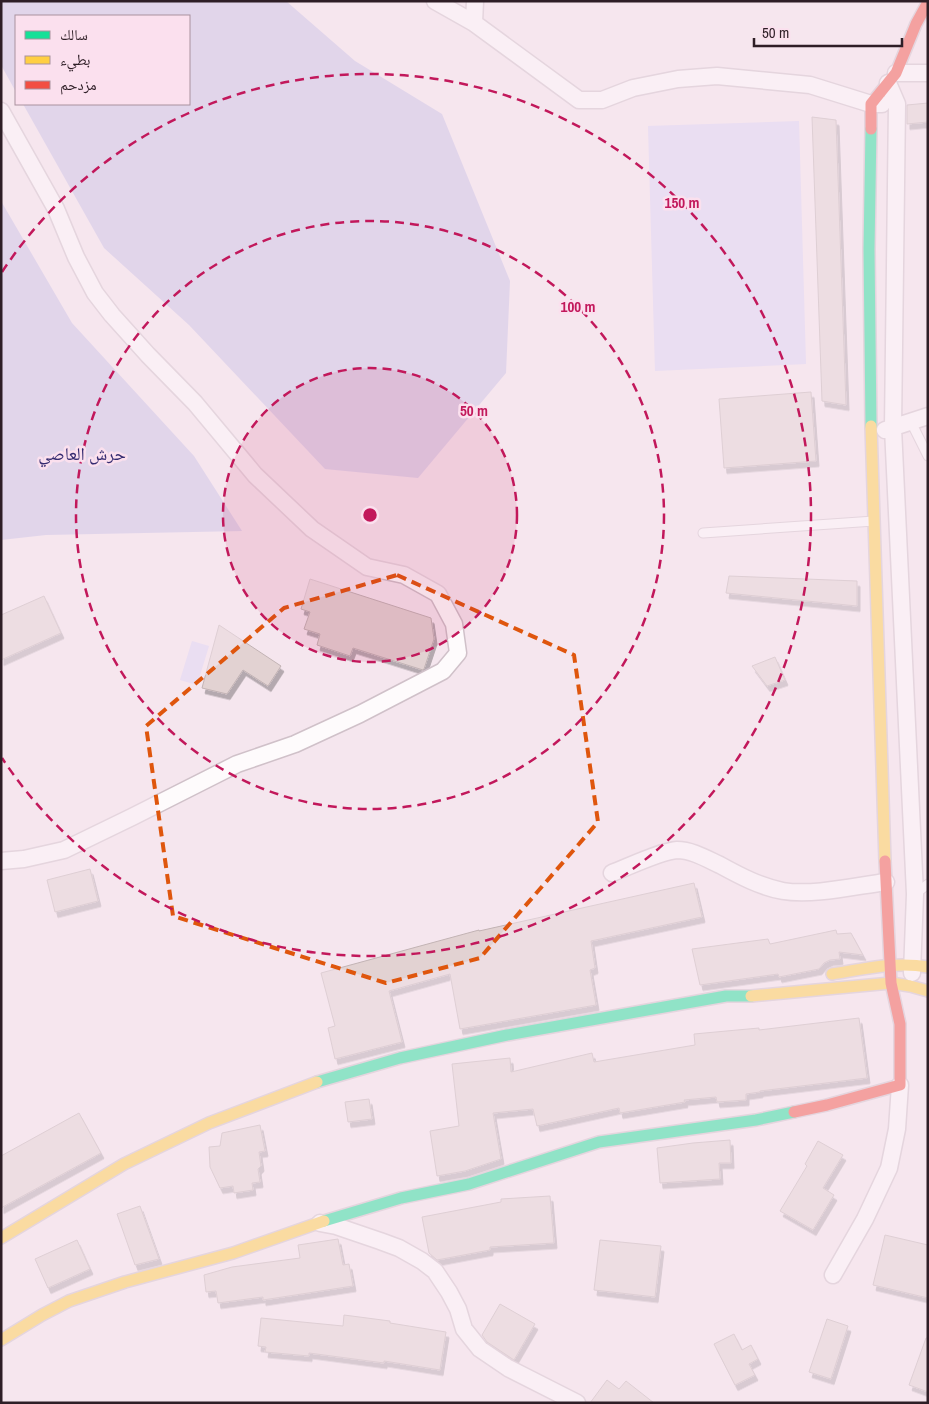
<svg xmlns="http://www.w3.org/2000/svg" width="929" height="1404" viewBox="0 0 929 1404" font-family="'Archivo Narrow','Noto Naskh Arabic',sans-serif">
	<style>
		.green { fill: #dbd4f5 }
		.forest { fill: #c8c1e5 }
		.building { fill: #e2d2d2; stroke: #c2b3b4; filter: url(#shadow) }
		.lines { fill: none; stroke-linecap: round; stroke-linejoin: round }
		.lane-casing { stroke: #d0c1c9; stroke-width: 11 }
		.street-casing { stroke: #d0c1c9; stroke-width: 19 }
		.fast-casing { stroke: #d0c1c9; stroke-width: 14 }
		.slow-casing { stroke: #d0c1c9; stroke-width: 14 }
		.jam-casing { stroke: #d0c1c9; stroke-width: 14 }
		.lane { stroke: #fefbfc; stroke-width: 9 }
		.street { stroke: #fefbfc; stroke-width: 16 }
		.fast { stroke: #16e098; stroke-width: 11 }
		.slow { stroke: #ffcf43; stroke-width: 11 }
		.jam { stroke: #f24e42; stroke-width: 11 }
		.marked { fill: none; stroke: #df560d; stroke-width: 4; stroke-dasharray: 10 6; stroke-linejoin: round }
		.ring { fill: none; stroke: #c2185b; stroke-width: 2.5; stroke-dasharray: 9 6 }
		.labels { text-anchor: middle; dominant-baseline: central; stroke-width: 5; stroke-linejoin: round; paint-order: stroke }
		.park-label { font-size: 18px; fill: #352b70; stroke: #fbe0ee }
		.centre { fill: #c2185b; stroke: #fbe0ee; stroke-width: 2.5 }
		.ring-label { font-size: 15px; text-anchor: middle; font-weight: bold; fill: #c2185b; stroke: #fbe0ee; stroke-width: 5; stroke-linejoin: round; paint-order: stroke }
	</style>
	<defs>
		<filter id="shadow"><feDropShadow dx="3" dy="5.5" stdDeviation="0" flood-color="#0004"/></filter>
	</defs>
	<rect width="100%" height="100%" fill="#f5e6ee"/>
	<path class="green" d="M799 121 806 364 655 371 648 126Z
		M192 641 209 646 197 685 180 680Z"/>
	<path class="forest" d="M1 1H286L355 61 442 114 510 281 506 373 418 478 325 469 189 325 104 248 23 104H189V16H16V92L1 65Z
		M1 201 72 323 194 456 242 531 46 535 1 540Z"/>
	<path class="building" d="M928 103V122L907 124V105Z
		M812 117 836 120 846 405 822 401Z
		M811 392 816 461 724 468 719 399Z
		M729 576 857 581V606L726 593Z
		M310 579 431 618 434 639 424 669 423 670 353 648 350 656 317 645 320 634 304 629 310 612 301 609Z
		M44 596 61 633 1 660V615Z
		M219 625 281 666 268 686 243 670 227 694 202 688Z
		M775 657 785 680 767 686 752 666Z
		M90 869 98 901 55 912 47 880Z
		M694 883 702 917 591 941 595 968 590 970 596 1005 460 1029 450 974 389 991 402 1042 335 1059 328 1028 335 1026 321 973 479 930V931Z
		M836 930 837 934 851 933 863 955 839 952 840 959 830 960 824 963 819 969 779 977 778 974 700 985 692 949 768 939 770 944Z
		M859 1018 867 1078 760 1091V1092L746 1094V1100L717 1102 716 1097 684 1100 685 1102 620 1113 619 1108 537 1126 533 1109 493 1113 501 1159 465 1171 437 1176 430 1131 459 1126 452 1064 510 1058 511 1072 592 1053 594 1062 695 1045 694 1034 759 1028V1030Z
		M369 1099 372 1119 348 1122 345 1102Z
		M79 1113 101 1153 1 1208V1156Z
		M260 1125 265 1151 259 1152 261 1166 258 1169 260 1182 252 1183 253 1190 234 1193 233 1186 220 1188 210 1167 209 1147 220 1146 222 1133Z
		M730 1140 731 1163H719L720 1179 660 1183 657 1148 693 1143Z
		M818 1141 843 1155 823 1188 834 1195 813 1230 780 1211 807 1166 805 1164Z
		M550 1196 554 1243 490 1247V1250L437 1260 429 1253 422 1217 501 1202V1199Z
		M140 1206 159 1259 135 1265 117 1214Z
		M885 1235 928 1245V1298L873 1285Z
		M338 1239 343 1265 349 1264 353 1286 263 1300V1297L218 1303 216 1291 206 1292 204 1275 232 1267 300 1258 298 1245Z
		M77 1240 90 1269 48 1288 35 1259Z
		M600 1240 661 1246 655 1297 594 1290Z
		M500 1304 535 1324 514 1360 487 1342 482 1335Z
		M344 1315 390 1321V1323L446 1332 440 1370 384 1361V1363L309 1353V1356L265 1352 266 1347 258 1346 261 1318 343 1326Z
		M827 1319 848 1326 831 1379 809 1372Z
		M734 1334 742 1350 751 1345 758 1359 749 1364 755 1375 735 1385 714 1344Z
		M926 1338H928V1392L909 1385Z
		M607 1380 619 1389 626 1381 654 1403H590Z"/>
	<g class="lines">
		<g class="lane-casing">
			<path id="lane" d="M911 422 928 456
				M703 533 874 521
				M915 894 928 884"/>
		</g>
		<g class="street-casing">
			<path id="street" d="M435 1 474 23 579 100H602L633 88 678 79 717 76 810 85 871 104H882
				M474 23 475 1
				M896 73H928
				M888 83 897 104 893 428 915 894 912 973
				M1 111 56 209 76 257 95 293 112 315 148 355 195 403 255 475 312 529 367 567 404 575 438 594 454 624 458 653 443 671 360 714 295 744 237 764 132 817 64 850 24 859 1 861
				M885 430 928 416
				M612 873C628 867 661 851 677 850 692 850 707 859 720 865 740 876 761 887 783 891 813 896 855 886 886 882
				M320 1223 336 1226 380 1241 399 1248 422 1261 435 1271 449 1292 458 1309 464 1329 480 1349 508 1368 577 1403
				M833 1275 865 1219 889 1168 897 1129 900 1085"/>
		</g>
		<g class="fast-casing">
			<path id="fast" d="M871 129 869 249 871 426
				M317 1082 400 1058 507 1035 726 996H751
				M324 1221 401 1198 469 1184 599 1142 756 1120 794 1112"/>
		</g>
		<g class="slow-casing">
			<path id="slow" d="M871 426 885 861
				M832 974C864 969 896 961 928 967
				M751 996 891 983 910 986 928 991
				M1 1238 124 1164 209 1123 317 1082
				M1 1340 42 1315 69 1301 125 1282 233 1253 324 1221"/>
		</g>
		<g class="jam-casing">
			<path id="jam" d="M871 129V104L896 73 916 24 928 2
				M794 1112 827 1105 900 1085V1024L891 983 885 861"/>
		</g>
		<use href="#lane" class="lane"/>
		<use href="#street" class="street"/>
		<use href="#fast" class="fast"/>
		<use href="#slow" class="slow"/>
		<use href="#jam" class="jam"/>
	</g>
	<path d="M0 0H929V1404H0ZM397 575 574 655 598 822 480 958 386 983 173 916 146 726 284 608Z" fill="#f5e6ee" fill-opacity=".55" fill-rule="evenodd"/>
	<path class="marked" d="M397 575 574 655 598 822 480 958 386 983 173 916 146 726 284 608Z"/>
	<circle cx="370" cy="515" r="147" fill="#c2185b" fill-opacity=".12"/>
	<g class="ring">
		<circle cx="370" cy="515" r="147"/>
		<circle cx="370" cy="515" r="294"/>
		<path d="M2 272A441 441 0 1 1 2 758"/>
	</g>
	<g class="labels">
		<g class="park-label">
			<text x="82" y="453">حرش العاصي</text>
		</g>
	</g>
	<circle cx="370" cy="515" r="8" class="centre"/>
	<g class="ring-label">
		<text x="682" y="208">150 m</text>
		<text x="578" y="312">100 m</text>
		<text x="474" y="416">50 m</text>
	</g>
	<rect width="929" height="1404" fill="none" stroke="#2e1e26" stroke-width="5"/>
	<rect x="15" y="15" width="175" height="90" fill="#fbe0ee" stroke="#a9929e"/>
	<rect x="25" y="31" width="25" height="8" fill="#16e098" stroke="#a9929e"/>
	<text x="60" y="40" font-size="15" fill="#2e1e26">سالك</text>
	<rect x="25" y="56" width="25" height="8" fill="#ffcf43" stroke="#a9929e"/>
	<text x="60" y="65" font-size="15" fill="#2e1e26">بطيء</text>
	<rect x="25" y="81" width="25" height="8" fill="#f24e42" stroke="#a9929e"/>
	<text x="60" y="90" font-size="15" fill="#2e1e26">مزدحم</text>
	<path d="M754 38v8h148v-8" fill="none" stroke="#2e1e26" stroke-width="2.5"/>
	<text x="762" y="38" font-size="15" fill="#2e1e26" stroke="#fbe0ee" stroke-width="4" paint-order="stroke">50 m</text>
</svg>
